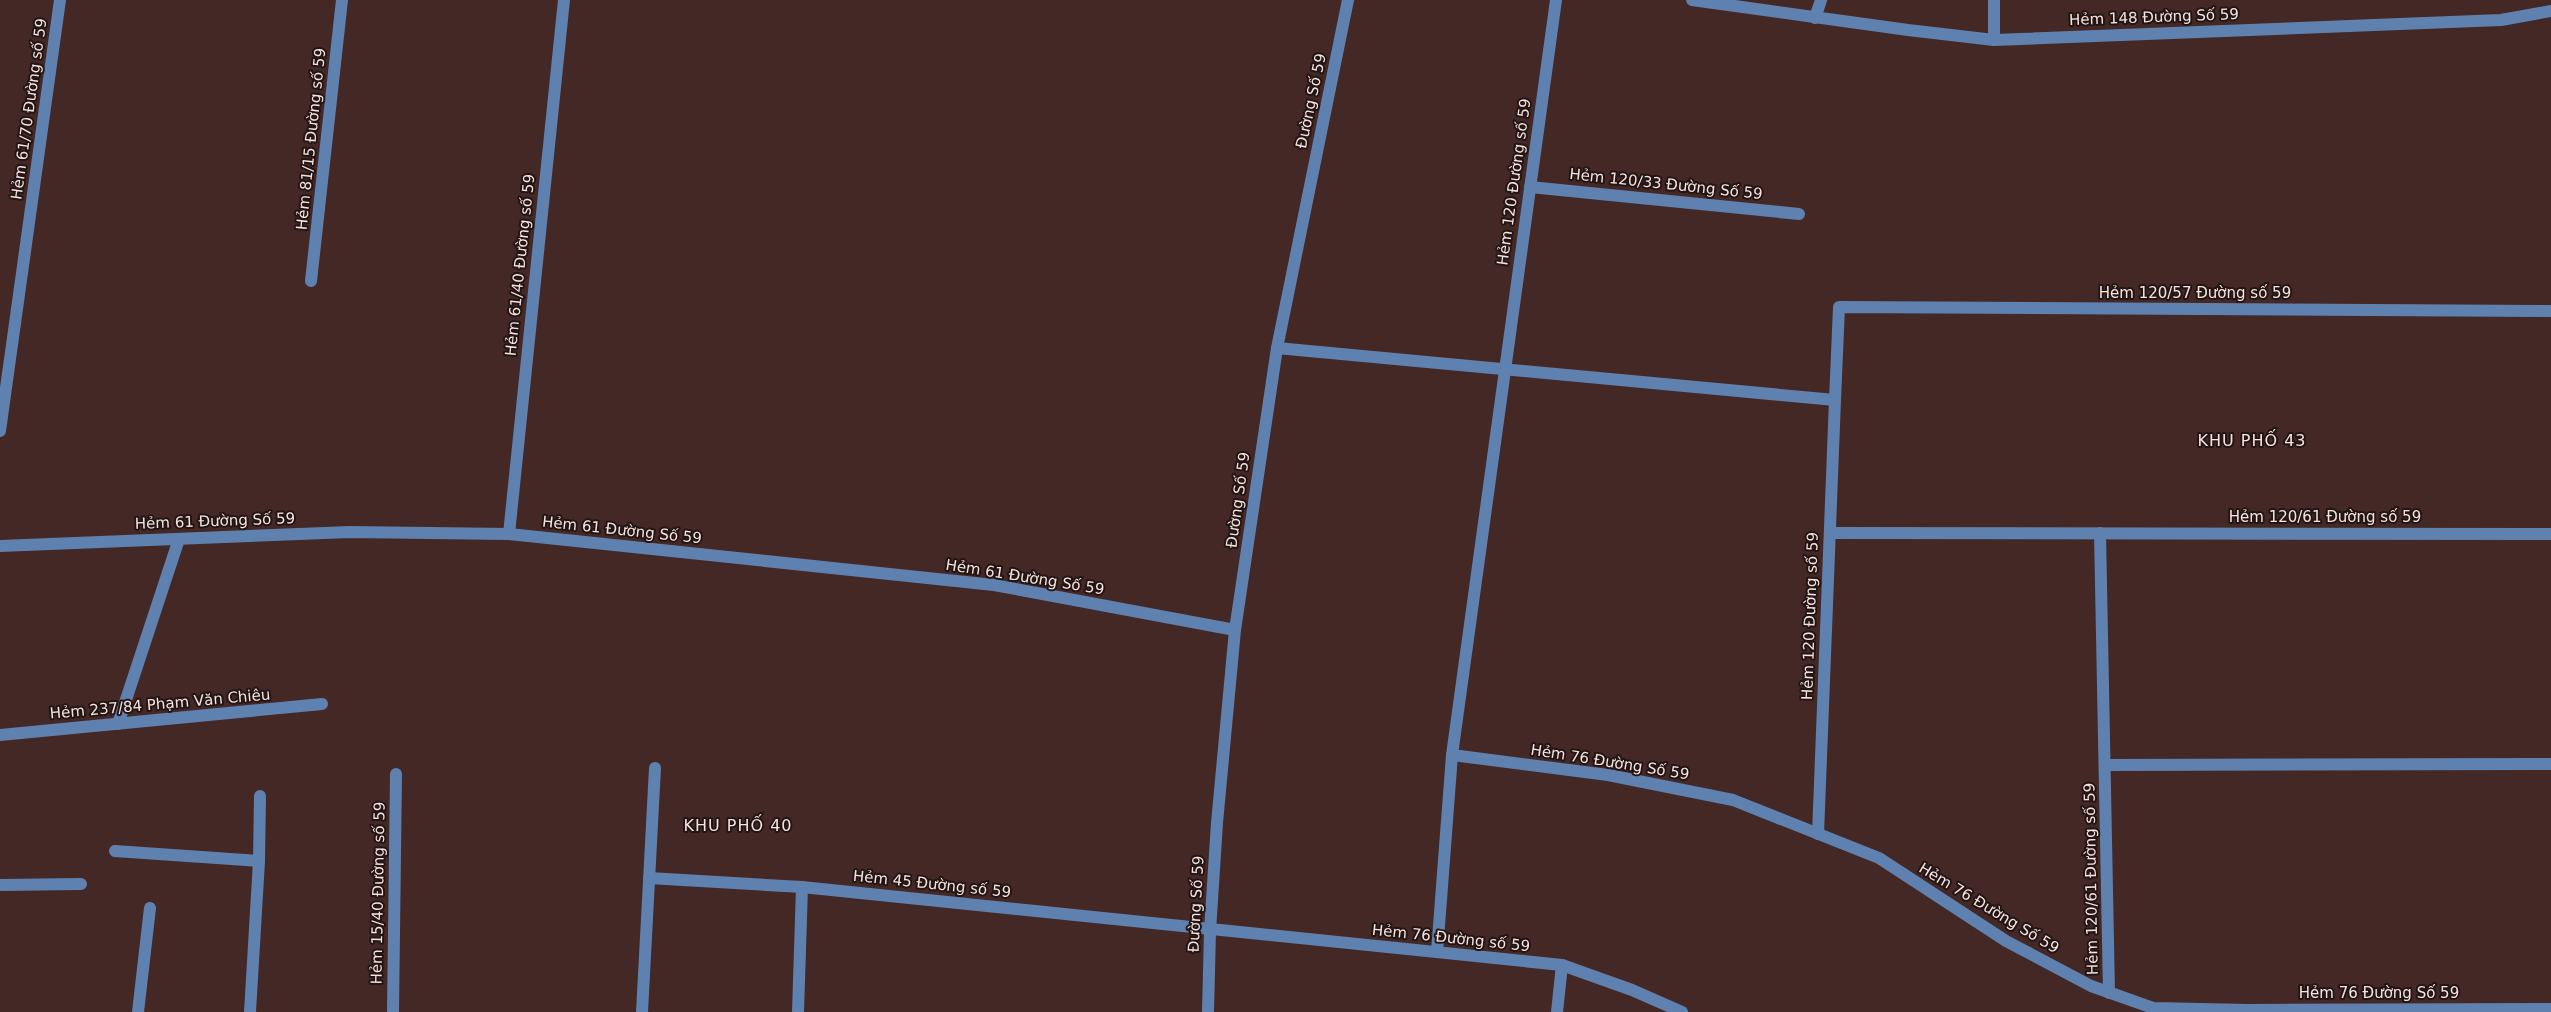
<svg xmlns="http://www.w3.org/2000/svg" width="2551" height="1012" font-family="'DejaVu Sans',sans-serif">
	<rect width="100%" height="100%" fill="#442825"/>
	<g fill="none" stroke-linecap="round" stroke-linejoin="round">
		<g stroke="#5f81b0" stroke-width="12">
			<polyline points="1692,0 1908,30 1994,40 2501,20 2551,11"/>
			<polyline points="1815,18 1821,0"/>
			<polyline points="1994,40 1994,0"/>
			<polyline points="1530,187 1799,214"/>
			<polyline points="311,281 342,0"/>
			<polyline points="1277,348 1835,400 1839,307 2551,311"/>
			<polyline points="0,431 60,0"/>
			<polyline points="1830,533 2551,534"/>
			<polyline points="2100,533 2109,993"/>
			<polyline points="509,534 564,0"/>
			<polyline points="0,546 350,532 509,534 994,585 1235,630"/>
			<polyline points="118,724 179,539"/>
			<polyline points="0,735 322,704"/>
			<polyline points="1452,755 1608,775 1733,800 1879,858 2006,941 2091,986 2153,1008 2248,1010 2551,1009"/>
			<polyline points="2105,765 2551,764"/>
			<polyline points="1818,834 1835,400"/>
			<polyline points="115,851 259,861"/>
			<polyline points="649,878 802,887 1562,965 1632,990 1682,1012"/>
			<polyline points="0,885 81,884"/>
			<polyline points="1437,952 1452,755 1556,0"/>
			<polyline points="138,1012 150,908"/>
			<polyline points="250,1012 259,861 260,796"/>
			<polyline points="393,1012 396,774"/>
			<polyline points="642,1012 655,768"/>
			<polyline points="798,1012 802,887"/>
			<polyline points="1208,1012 1210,931 1217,823 1235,630 1277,348 1348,0"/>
			<polyline points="1557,1012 1562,965"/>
		</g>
	</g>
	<g text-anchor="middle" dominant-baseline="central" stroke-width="4" stroke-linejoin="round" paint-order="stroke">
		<g font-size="15" fill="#f6e3e0" stroke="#221513">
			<text transform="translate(2154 17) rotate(-2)">Hẻm 148 Đường Số 59</text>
			<text transform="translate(1311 101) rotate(-78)">Đường Số 59</text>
			<text transform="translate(29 109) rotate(-82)">Hẻm 61/70 Đường số 59</text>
			<text transform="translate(311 139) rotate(-84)">Hẻm 81/15 Đường số 59</text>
			<text transform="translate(1514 182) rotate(-82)">Hẻm 120 Đường số 59</text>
			<text transform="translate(1666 184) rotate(6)">Hẻm 120/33 Đường Số 59</text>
			<text transform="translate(520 265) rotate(-84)">Hẻm 61/40 Đường số 59</text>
			<text x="2195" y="293">Hẻm 120/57 Đường số 59</text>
			<text transform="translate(1238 500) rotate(-82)">Đường Số 59</text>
			<text x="2325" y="517">Hẻm 120/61 Đường số 59</text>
			<text transform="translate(215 521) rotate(-2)">Hẻm 61 Đường Số 59</text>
			<text transform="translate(622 530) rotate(6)">Hẻm 61 Đường Số 59</text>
			<text transform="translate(1025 577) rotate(9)">Hẻm 61 Đường Số 59</text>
			<text transform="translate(1810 616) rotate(-88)">Hẻm 120 Đường số 59</text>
			<text transform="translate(160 704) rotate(-5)">Hẻm 237/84 Phạm Văn Chiêu</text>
			<text transform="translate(1610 762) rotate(9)">Hẻm 76 Đường Số 59</text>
			<text transform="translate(2091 879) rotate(-91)">Hẻm 120/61 Đường số 59</text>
			<text transform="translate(932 884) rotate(6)">Hẻm 45 Đường số 59</text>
			<text transform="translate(378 893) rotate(-89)">Hẻm 15/40 Đường số 59</text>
			<text transform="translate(1196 904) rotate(-87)">Đường Số 59</text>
			<text transform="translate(1989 908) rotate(31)">Hẻm 76 Đường Số 59</text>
			<text transform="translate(1451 938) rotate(6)">Hẻm 76 Đường số 59</text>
			<text x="2379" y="993">Hẻm 76 Đường Số 59</text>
		</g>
		<g font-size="16" letter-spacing="1" fill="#f6e3e0" stroke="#221513">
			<text x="2252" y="440">KHU PHỐ 43</text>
			<text x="738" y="825">KHU PHỐ 40</text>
		</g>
	</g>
</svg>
